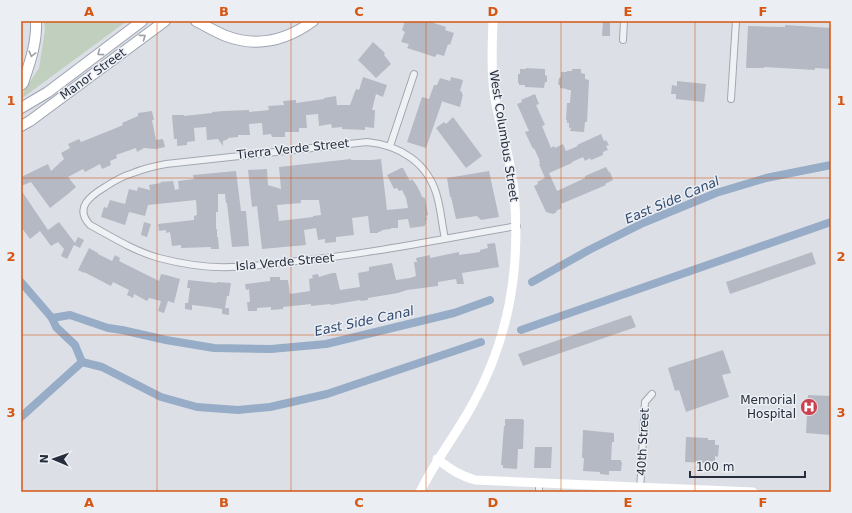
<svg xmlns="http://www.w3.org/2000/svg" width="852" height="513" font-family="'DejaVu Sans',sans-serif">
	<rect width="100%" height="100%" fill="#dce0e6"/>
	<polygon fill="#c1d0be" points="44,21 127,21 21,99 24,91 39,68 45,30"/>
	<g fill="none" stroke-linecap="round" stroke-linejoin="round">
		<g stroke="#97acc6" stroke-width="8">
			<polyline points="21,282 52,318 56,327 75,345 82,362"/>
			<polyline points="532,282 589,250 643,223 716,193 766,178 831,165"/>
			<polyline points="52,318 70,315 108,328 122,330 166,340 214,348 271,349 326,344 454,313 490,300"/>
			<polyline points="521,330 831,222"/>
			<polyline points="82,362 102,367 161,397 197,407 238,410 270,407 327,394 481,342"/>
			<polyline points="21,417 82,362"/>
		</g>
	</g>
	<g fill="#b4b9c3" fill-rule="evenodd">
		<polygon points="405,21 428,21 446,27 445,30 454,33 450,45 448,44 444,56 437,54 435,57 407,48 409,44 401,42 405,32 402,30"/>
		<polygon points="603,21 610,21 610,36 602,36"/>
		<polygon points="785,25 831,28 831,69 815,68 815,70 764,67 764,68 746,68 748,26 785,27"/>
		<polygon points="373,42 385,53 384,55 391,64 376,78 358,60"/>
		<polygon points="526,68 545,69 545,75 547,76 547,82 545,82 544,88 525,87 525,85 519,85 519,83 518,83 518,74 520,74 520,69 526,69"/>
		<polygon points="572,69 581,69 581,73 585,74 585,79 589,80 587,122 585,122 584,132 570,131 571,128 569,128 569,123 567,123 567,120 566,120 567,103 570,103 571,90 567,90 567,89 560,88 560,86 558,84 559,78 561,77 561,72 567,72 567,71 572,71"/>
		<polygon points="363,77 387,85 383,97 376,94 372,110 375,110 374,128 365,127 365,130 342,129 342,127 332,128 331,124 319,126 318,114 306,115 307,128 299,128 299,132 285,132 285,137 272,137 271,134 263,135 262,123 249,124 250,135 238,135 238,137 228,138 228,139 223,141 223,146 218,139 207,140 206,127 194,128 195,141 187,142 187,145 177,146 177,139 174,139 172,115 184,115 184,116 193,115 212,113 212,112 224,111 249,110 249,112 269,110 268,106 284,105 283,101 296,100 296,103 324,99 324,98 336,96 337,105 350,105 356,89 359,90"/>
		<polygon points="451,77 463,80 460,91 462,92 462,94 463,94 460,107 441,101 442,102 426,148 407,142 422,97 429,99 434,85 437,85 440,78 450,81"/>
		<polygon points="677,81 706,84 704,102 676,99 676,94 671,94 672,85 677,86"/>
		<polygon points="535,94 539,104 536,105 545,125 542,126 551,148 554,146 555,148 563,144 566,151 578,146 577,145 601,134 604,141 606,140 609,145 606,146 608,150 603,152 603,155 591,160 590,158 585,161 583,157 572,162 572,163 549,173 557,191 585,178 585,176 606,167 609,172 610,172 613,180 605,184 606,185 561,204 562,208 556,211 557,212 553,214 546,212 534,186 538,184 537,182 545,178 539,164 540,164 539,161 540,161 534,148 533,149 525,132 529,131 517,104 522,102 521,100"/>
		<polygon points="152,111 154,120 152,120 156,140 163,139 165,147 156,149 144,148 137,152 136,148 116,155 117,158 110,161 111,165 102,169 100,164 85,172 83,169 68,177 76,187 68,194 50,208 31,182 21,186 21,177 48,164 51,171 64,159 61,153 70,148 68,144 79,139 81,142 116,128 123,125 122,123 138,116 138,113"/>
		<polygon points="453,117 482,156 466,168 436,128 444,122 446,124"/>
		<path d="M351,159V160H371L381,159L387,210L408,208L406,198L402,190L399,191L397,188L394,189L387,175L401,168H403L410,181L412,179L417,186L421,194L422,197L425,198L428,215L426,216L427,220H426V224H425V226L410,228L408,219L398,220V228H391V229L382,230V231L378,232V233H370L368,216L352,218L354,235L336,237V242L325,243V239L318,240L316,228L304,230L306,245L262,249L257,206L252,207L248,170L267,169L268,185L281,189L279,167ZM301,200H319L321,215L313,216V217L279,221L277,205L301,203Z"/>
		<polygon points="236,171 241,211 246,211 249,246 232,247 227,203 226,203 225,194 218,194 218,212 216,212 216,229 217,229 217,237 218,237 219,249 211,249 211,247 181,248 181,245 172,246 170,232 166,233 166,230 159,231 158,224 194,220 194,216 197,215 196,200 148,205 145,216 129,212 125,225 101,217 104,207 107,208 110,200 125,204 129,189 137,191 138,187 150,190 149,185 161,183 160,182 173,181 175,190 179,189 178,181 194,179 193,175"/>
		<polygon points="489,171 499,217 481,220 477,216 456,219 451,197 450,197 447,178"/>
		<polygon points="21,190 48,230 59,222 75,243 78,237 84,240 80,248 74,245 67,259 61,256 64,249 58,242 51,246 40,231 30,239 21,227"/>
		<polygon points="144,222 151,224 147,237 141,235"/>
		<polygon points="495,243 499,267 462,273 464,284 457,284 456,279 438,282 438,286 407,290 398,293 368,298 368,300 361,301 360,300 331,305 330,304 311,306 311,304 283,307 283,309 271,310 271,307 257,308 257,311 248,311 247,302 250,302 249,289 246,290 245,284 270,281 270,277 280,277 280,280 288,280 290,294 310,291 309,279 313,278 312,275 318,274 319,277 332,273 336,273 340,290 360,287 358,273 369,271 369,267 392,263 396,280 410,278 416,276 414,262 417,262 416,258 430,255 430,258 459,252 459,255 480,252 480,250 488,248 487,244"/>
		<polygon points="89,248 98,253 98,254 112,261 115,255 120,258 119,261 159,281 161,274 166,275 180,279 174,303 168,301 164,313 158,311 161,301 149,298 147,301 134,294 133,298 127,295 129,290 113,282 111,286 84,272 84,273 78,270"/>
		<polygon points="812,252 816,264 730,294 726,282"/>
		<polygon points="188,280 217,283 217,282 231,283 229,296 227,296 225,308 229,308 229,315 222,314 222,309 209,307 192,305 192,310 185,309 185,303 188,303 190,288 187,288"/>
		<polygon points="631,315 636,327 523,366 518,354"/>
		<polygon points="723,350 731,373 722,375 729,397 686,412 679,390 675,391 668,368"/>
		<polygon points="808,395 831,396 831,435 806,433"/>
		<polygon points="505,419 523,419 523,420 524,420 523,449 518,449 517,469 503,468 503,465 501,465 504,426 505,426"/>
		<polygon points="583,430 614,433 614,442 612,442 611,460 621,460 621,462 622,462 621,471 609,471 609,475 600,474 600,472 583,471 584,458 582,458"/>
		<polygon points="686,437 708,438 708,440 715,440 715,445 719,445 718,457 715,456 715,462 707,461 707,463 685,462"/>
		<polygon points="535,447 552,447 551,468 534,468"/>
	</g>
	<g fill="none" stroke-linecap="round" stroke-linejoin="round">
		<defs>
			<g id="street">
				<polyline points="623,40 624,21"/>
				<polyline points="731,99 736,21"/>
				<polyline points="390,146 414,74"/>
				<path d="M445,239C442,225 441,210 437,196C428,163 400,145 367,142L166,164C155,166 143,169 133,173C123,176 114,181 105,187C90,196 74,208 90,225C112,237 134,251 159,258C182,264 207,268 231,267C250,267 269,264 288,262C365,255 441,239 517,226"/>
				<polyline points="539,492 539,483"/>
				<polyline points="640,492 645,402 652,394"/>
			</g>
			<g id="primary">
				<path d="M196,21C206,26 216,32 226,36C258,48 287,40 313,21"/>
				<path d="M21,85L23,83C30,62 37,43 36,21"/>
				<polyline points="21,108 48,92 142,21"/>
				<polyline points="21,126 30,121 165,21"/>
			</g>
		</defs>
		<use href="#street" stroke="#a2a7b0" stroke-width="8"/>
		<use href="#primary" stroke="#9ca3b1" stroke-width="12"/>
		<use href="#street" stroke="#eff1f5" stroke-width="6"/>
		<g stroke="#fff" stroke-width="9">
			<path d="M437,459C451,469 458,475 475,480L753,492"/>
			<path d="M420,492C434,463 454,437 470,409C509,340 521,270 514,191C511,160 501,130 495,99C491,73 492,47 493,21"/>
		</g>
		<use href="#primary" stroke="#fff" stroke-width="10"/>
	</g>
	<defs><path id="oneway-chevron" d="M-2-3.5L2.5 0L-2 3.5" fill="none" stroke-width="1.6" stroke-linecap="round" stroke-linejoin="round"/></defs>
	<g stroke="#9da0a7">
		<use href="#oneway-chevron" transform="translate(143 37) rotate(-36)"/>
		<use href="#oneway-chevron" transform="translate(100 53) rotate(143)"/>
		<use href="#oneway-chevron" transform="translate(32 54) rotate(105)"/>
	</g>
	<path fill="none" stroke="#d55511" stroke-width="1" stroke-opacity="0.55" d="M157,21V492M291,21V492M426,21V492M561,21V492M695,21V492M21,178H831M21,335H831"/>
	<defs>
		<symbol id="hospital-disc" viewBox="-11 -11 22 22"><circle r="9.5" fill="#ca424f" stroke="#ebeff4"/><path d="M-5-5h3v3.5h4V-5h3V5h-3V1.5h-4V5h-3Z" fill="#fff"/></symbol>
	</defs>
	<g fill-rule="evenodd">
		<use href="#hospital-disc" x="799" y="397" width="20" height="20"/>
	</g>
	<g text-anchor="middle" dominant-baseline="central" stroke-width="3" stroke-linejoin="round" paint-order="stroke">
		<g font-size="12" fill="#262d3c" stroke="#ebeff4">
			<text transform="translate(93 74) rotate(-36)">Manor Street</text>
			<text transform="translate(504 136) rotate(81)">West Columbus Street</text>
			<text transform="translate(293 149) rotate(-6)">Tierra Verde Street</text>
			<text transform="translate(285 262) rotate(-5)">Isla Verde Street</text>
			<text transform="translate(643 442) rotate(-87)">40th Street</text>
		</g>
		<g font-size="12" fill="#262d3c" stroke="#ebeff4" text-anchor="end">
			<text x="796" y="400">Memorial<tspan x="796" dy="14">Hospital</tspan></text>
		</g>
		<g font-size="13" font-style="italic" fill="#324a6f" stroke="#ebeff4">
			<text transform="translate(672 200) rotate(-23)">East Side Canal</text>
			<text transform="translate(364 321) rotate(-12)">East Side Canal</text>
		</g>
	</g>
	<rect width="852" height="513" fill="none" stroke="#ebeff4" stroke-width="44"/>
	<g transform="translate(54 459) rotate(272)" stroke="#ebeff4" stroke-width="3" paint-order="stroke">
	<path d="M0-3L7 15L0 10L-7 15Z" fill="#262d3c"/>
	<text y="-6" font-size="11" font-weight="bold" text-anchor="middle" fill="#262d3c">N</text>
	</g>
	<path d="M690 471v6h115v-6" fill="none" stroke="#262d3c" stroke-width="2"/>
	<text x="696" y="471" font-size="12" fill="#262d3c" stroke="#ebeff4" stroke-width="3" paint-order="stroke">100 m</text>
	<rect x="22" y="22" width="808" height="469" fill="none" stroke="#d55511" stroke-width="1.5"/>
	<g font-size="13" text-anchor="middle" font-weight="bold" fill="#d55511">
		<text x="89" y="16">A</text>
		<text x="224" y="16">B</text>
		<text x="359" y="16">C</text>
		<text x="493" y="16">D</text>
		<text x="628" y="16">E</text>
		<text x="763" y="16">F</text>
		<text x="11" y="105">1</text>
		<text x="841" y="105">1</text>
		<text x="11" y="261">2</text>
		<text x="841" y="261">2</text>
		<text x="11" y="417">3</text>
		<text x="841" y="417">3</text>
		<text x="89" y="507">A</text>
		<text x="224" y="507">B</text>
		<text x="359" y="507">C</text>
		<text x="493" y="507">D</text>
		<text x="628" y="507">E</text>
		<text x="763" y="507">F</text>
	</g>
</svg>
